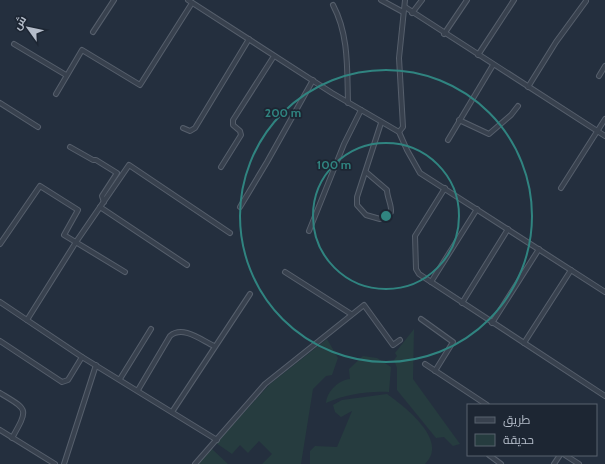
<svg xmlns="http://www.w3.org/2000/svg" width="605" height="464" font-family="Cabin,Cairo,sans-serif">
	<rect width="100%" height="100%" fill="#242f3e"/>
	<g fill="#263c3f">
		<polygon points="414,329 413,379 460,444 453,446 444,437 436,438 397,390 397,368 394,360 397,356 395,353"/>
		<polygon points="327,339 338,358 332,375 326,376 313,389 301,464 262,464 272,454 259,441 248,453 240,445 232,454 216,443 270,384"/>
		<path d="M363,356L377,358L391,367L389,392C367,391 347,394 326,403C327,391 339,380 350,379L349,369Z"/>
		<path d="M387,394C404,406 450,441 425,464H310V451L315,446L337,447L352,411L341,417L335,412L333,405L342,400Z"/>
		<polygon points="211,448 228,464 197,464"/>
	</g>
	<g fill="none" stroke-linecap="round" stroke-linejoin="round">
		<defs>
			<g id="minor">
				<polyline points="188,0 332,93 399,132 407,150 420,173 605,292"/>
				<polyline points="381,0 403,12"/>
				<path d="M333,5C349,35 347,69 348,103"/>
				<polyline points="405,7 605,136"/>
				<polyline points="412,13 422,0"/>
				<polyline points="93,32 114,0"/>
				<polyline points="444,34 467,0"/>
				<polyline points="14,44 66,75"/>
				<polyline points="478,55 514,0"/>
				<polyline points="599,76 605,66"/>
				<polyline points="528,87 556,42 586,1"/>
				<polyline points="56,94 82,50 140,85 192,3"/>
				<polyline points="0,103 38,127"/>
				<polyline points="459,120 489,134 511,115 518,106"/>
				<polyline points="183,128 190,131 195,128 249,39"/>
				<polyline points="399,132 403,127 399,58 405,0"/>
				<polyline points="448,140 493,65"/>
				<polyline points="70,147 93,160 96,160 117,173 102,196 104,202"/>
				<polyline points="221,167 241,135 240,131 233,125 233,120 274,56"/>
				<path d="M366,172L387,190C387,197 392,206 391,212L380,219L366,215L357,205V197L381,123"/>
				<polyline points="445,188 415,236 416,269 419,274 605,396"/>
				<polyline points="561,188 605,119"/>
				<polyline points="100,207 187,265"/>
				<polyline points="240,207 267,162 313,80"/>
				<polyline points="309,231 344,144 361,110"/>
				<polyline points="0,244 40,186 78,210 64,235 125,272"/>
				<polyline points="285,272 351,314"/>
				<polyline points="431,282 477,209"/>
				<polyline points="0,302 82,357 217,440"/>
				<polyline points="462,303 508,229"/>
				<polyline points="421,319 453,342 435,371"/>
				<polyline points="27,320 76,242 129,165 230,233"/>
				<polyline points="492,323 539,249"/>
				<polyline points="0,341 62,382 68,380 82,357"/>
				<polyline points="524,343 571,270"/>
				<polyline points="425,364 487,405"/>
				<polyline points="120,379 151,329"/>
				<path d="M138,390L170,336C183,325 201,340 214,346"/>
				<path d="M0,393C28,410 29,408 12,438"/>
				<polyline points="172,412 250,294"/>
				<polyline points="0,430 55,464"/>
				<polyline points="489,455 501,464"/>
				<polyline points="565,455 579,464"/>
				<polyline points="64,464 96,365"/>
				<polyline points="195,464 265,384 364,305 393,345 400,340"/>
				<polyline points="554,464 560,455"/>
			</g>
		</defs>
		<use href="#minor" stroke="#565f6c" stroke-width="6"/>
		<use href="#minor" stroke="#38414e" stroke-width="4"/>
	</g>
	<g fill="none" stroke="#308480" stroke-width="2">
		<circle cx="386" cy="216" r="73"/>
		<circle cx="386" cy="216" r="146"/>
	</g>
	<circle cx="386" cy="216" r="6" fill="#308480" stroke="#1d2633" stroke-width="2"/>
	<g font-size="12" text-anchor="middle" font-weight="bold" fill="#308480" stroke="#1d2633" stroke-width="3.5" stroke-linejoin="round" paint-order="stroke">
		<text x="283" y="117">200 m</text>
		<text x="334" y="169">100 m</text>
	</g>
	<rect x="467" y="404" width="130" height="52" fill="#1d2633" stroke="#59626f"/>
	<rect x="475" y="417" width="20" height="6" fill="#38414e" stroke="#59626f"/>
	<text x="503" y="424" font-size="12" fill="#b4bcc9">طريق</text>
	<rect x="475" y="434" width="20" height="12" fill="#263c3f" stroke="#59626f"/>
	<text x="503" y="444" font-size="12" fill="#b4bcc9">حديقة</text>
	<g transform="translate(28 28) rotate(303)" stroke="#1d2633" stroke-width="3" paint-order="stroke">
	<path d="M0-3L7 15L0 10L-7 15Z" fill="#b4bcc9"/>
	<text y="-6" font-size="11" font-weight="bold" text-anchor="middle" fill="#b4bcc9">ش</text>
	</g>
</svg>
